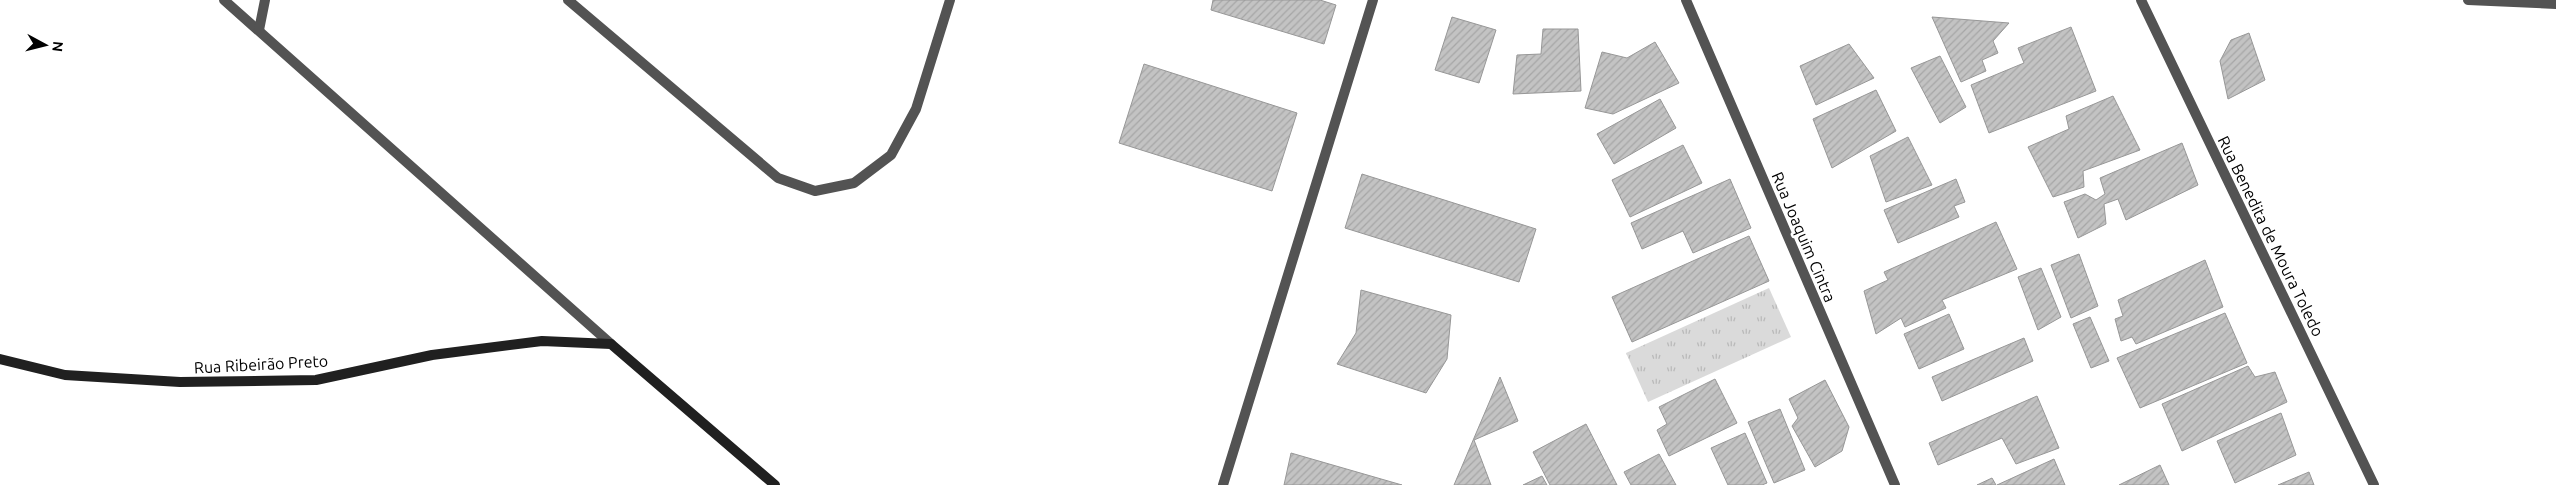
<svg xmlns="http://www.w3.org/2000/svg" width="2556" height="485" font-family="Ubuntu,sans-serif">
	<defs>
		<pattern id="grass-tufts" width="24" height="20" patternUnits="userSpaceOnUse" patternTransform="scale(1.25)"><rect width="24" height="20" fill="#dadada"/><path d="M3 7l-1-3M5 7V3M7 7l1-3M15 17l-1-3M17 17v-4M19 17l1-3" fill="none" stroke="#b9b9b9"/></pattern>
		<pattern id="building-hatch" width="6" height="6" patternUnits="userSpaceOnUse" patternTransform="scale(1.25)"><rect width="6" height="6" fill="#c3c3c3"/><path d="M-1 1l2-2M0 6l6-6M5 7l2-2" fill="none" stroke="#a6a6a6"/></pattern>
	</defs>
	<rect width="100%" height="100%" fill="#fff"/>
	<polygon fill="url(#grass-tufts)" points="1769,288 1791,337 1648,402 1626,353"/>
	<g fill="url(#building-hatch)" stroke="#979797">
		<polygon points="1213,0 1320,0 1336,5 1324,44 1211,10"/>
		<polygon points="1452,17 1496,30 1479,83 1435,70"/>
		<polygon points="1932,17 2009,23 1993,41 1998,53 1982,60 1986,71 1961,82"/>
		<polygon points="2071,27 2096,91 1989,133 1971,85 2024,63 2018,48"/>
		<polygon points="1543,29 1578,29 1581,91 1513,94 1517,55 1541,54"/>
		<polygon points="2249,33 2265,80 2228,99 2220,61 2231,40"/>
		<polygon points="1655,42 1679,83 1613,114 1585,108 1602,52 1627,58"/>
		<polygon points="1849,44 1874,78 1816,105 1800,66"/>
		<polygon points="1940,56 1966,107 1940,123 1911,68"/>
		<polygon points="1144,64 1297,113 1272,191 1119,143"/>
		<polygon points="1876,90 1896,131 1832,168 1813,119"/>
		<polygon points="2113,96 2140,150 2083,171 2084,187 2053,197 2028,147 2069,129 2066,116"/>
		<polygon points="1660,99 1676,128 1614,164 1597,134"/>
		<polygon points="1908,137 1932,185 1886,202 1870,156"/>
		<polygon points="2182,143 2198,185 2126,220 2118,199 2104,204 2106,224 2078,238 2064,202 2085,194 2096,200 2105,194 2100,178"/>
		<polygon points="1683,145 1702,183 1630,217 1612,180"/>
		<polygon points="1362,174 1536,229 1519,282 1345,228"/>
		<polygon points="1730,179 1751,228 1693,253 1683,231 1642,249 1631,223"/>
		<polygon points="1956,179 1965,202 1954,206 1959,217 1898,243 1884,210"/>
		<polygon points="1996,222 2017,269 1942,300 1946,308 1905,327 1901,318 1876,334 1864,291 1888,280 1884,272"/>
		<polygon points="1749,236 1769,281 1632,342 1612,297"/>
		<polygon points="2079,254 2098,306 2071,318 2051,265"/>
		<polygon points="2205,260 2223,307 2136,344 2132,337 2121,341 2115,319 2123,316 2118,300"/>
		<polygon points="2041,268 2061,317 2038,330 2018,277"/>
		<polygon points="1361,290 1451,315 1447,359 1426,393 1337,364 1356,333"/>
		<polygon points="2225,313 2247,363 2140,408 2117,358"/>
		<polygon points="1949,314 1964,349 1919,369 1904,334"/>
		<polygon points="2090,317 2109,361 2091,368 2073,324"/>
		<polygon points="2024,338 2033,361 1942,401 1932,377"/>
		<polygon points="2248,366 2255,377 2275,372 2287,402 2182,451 2162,404"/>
		<polygon points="1500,377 1518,421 1474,440 1491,485 1454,485"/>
		<polygon points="1715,379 1737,423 1669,456 1657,430 1667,424 1659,407"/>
		<polygon points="1825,380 1849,427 1842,451 1815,467 1792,426 1798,418 1789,399"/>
		<polygon points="2037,396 2059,448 2016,464 2002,438 1938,465 1929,443"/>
		<polygon points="1780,409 1805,470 1774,483 1748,422"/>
		<polygon points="2281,413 2296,455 2235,483 2217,441"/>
		<polygon points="1586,424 1617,485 1550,485 1533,452"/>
		<polygon points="1745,433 1767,483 1762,485 1728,485 1711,448"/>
		<polygon points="1291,453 1402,485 1284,485"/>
		<polygon points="1659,454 1676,485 1631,485 1624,472"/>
		<polygon points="2054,459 2065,485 1997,485"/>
		<polygon points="2160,465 2169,485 2119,485"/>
		<polygon points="2309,472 2314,485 2278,485"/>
		<polygon points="1542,476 1547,485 1523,485"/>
		<polygon points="1992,478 1996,485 1977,485"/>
	</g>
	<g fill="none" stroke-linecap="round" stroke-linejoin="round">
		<g stroke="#535353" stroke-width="10">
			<polyline points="224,0 611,344"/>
			<polyline points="568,0 778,178 815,191 854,183 891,155 916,109 950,0"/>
			<polyline points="1686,0 1895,485"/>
			<polyline points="2141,0 2374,485"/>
			<polyline points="2468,0 2556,4"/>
			<polyline points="259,30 265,0"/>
			<polyline points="1223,485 1373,0"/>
		</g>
		<polyline stroke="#202020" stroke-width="10" points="0,359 65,375 180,382 316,380 432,355 542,341 611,344 775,485"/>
	</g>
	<g text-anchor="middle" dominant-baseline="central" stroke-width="5" stroke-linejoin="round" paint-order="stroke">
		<g font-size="16" fill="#000" stroke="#fff">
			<text transform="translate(2271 236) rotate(64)">Rua Benedita de Moura Toledo</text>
			<text transform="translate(1804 237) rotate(67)">Rua Joaquim Cintra</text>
			<text transform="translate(261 364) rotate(-3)">Rua Ribeirão Preto</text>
		</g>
	</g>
	<g transform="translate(45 45) rotate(97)" stroke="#ffffff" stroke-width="4" paint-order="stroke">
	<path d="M0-4L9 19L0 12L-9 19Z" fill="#000000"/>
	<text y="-8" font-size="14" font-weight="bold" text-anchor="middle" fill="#000000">N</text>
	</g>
</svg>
